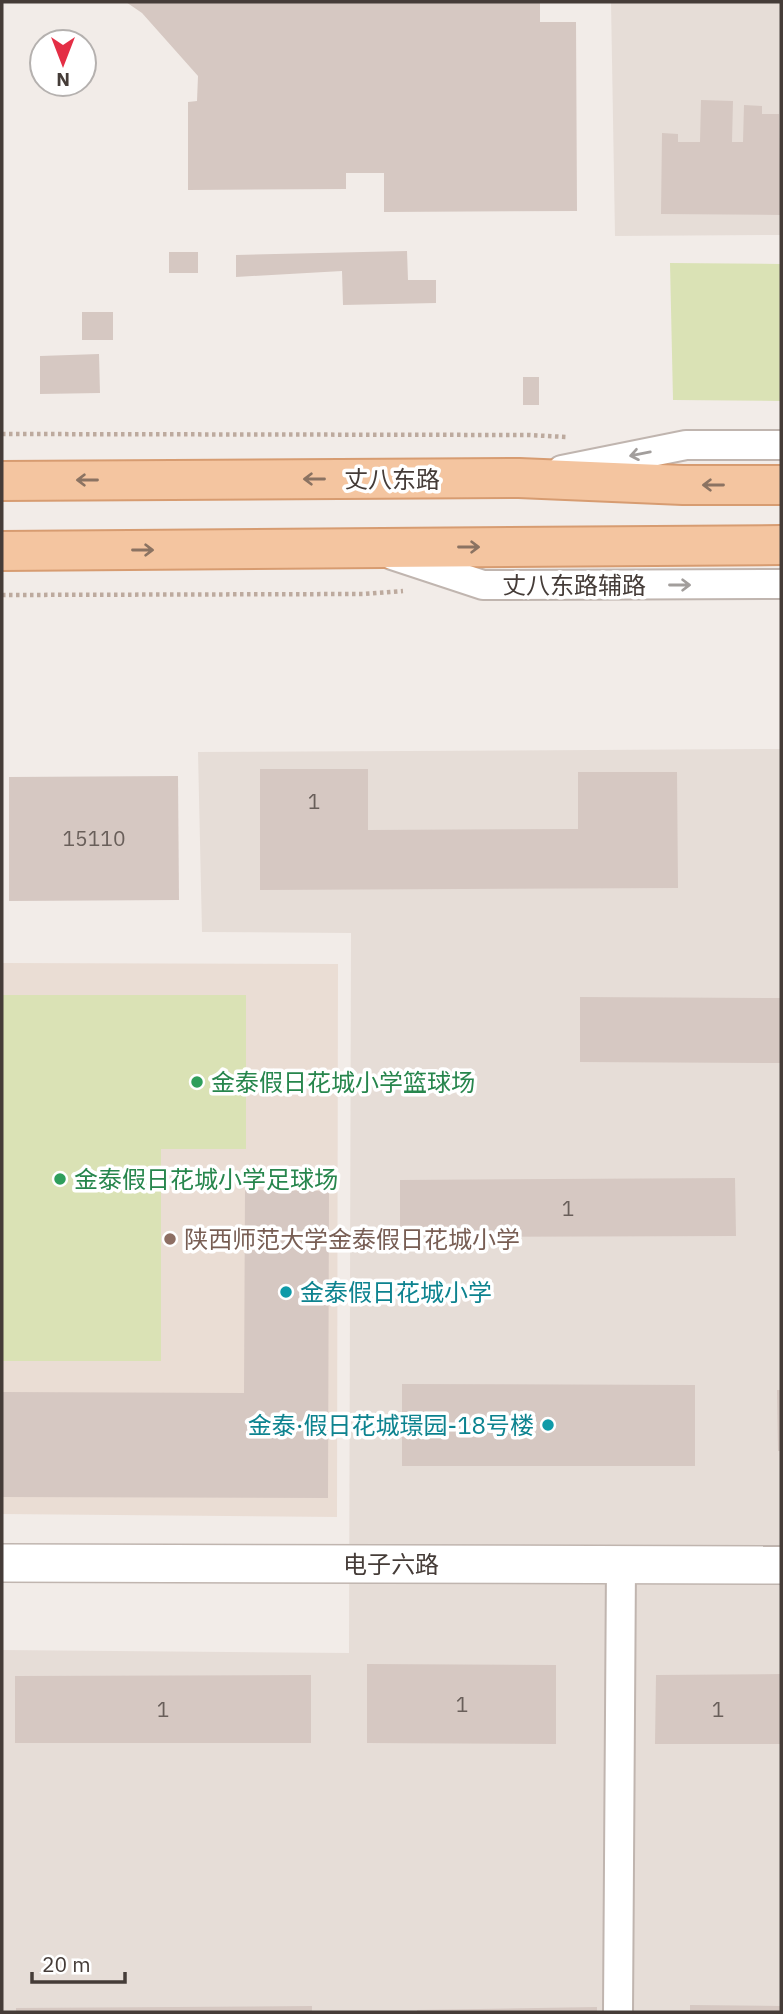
<svg xmlns="http://www.w3.org/2000/svg" width="783" height="2014" font-family="'IBM Plex Sans','Noto Sans SC',sans-serif">
	<rect width="100%" height="100%" fill="#f2ece8"/>
	<g fill="#e6ddd7">
		<polygon points="611,2 781,2 781,235 615,236"/>
		<polygon points="781,749 781,2012 2,2012 2,1650 349,1653 351,933 202,932 198,752"/>
	</g>
	<polygon fill="#eaddd4" points="2,963 338,964 337,1517 2,1514"/>
	<g fill="#dae2b5">
		<polygon points="670,263 781,264 781,401 673,400"/>
		<polygon points="2,995 246,995 246,1149 161,1149 161,1361 2,1361"/>
	</g>
	<g fill="#d6c8c2">
		<polygon points="126,2 540,2 540,22 576,22 577,211 384,212 384,173 346,173 346,189 188,190 188,102 197,101 198,76 142,13"/>
		<polygon points="701,100 733,101 732,142 743,142 744,105 762,106 762,114 779,114 781,215 661,214 662,133 678,134 678,142 700,142"/>
		<polygon points="407,251 408,280 436,280 436,303 343,305 342,271 236,277 236,255"/>
		<rect x="169" y="252" width="29" height="21"/>
		<rect x="82" y="312" width="31" height="28"/>
		<polygon points="99,354 100,393 40,394 40,356"/>
		<rect x="523" y="377" width="16" height="28"/>
		<polygon points="260,769 368,769 368,830 578,829 578,772 677,772 678,888 260,890"/>
		<polygon points="178,776 179,900 9,901 9,777"/>
		<polygon points="580,997 781,998 781,1063 580,1062"/>
		<polygon points="735,1178 736,1236 400,1237 400,1180"/>
		<polygon points="245,1190 329,1191 328,1498 2,1497 2,1392 244,1393"/>
		<polygon points="402,1384 695,1385 695,1466 402,1466"/>
		<polygon points="777,1390 781,1390 781,1451 778,1451"/>
		<polygon points="367,1664 556,1665 556,1744 367,1743"/>
		<polygon points="781,1674 781,1744 655,1744 656,1675"/>
		<polygon points="311,1675 311,1743 15,1743 15,1676"/>
		<polygon points="690,2005 781,2006 781,2012 690,2012"/>
		<polygon points="312,2006 312,2012 16,2012 16,2008"/>
		<polygon points="597,2007 597,2012 417,2012 417,2010"/>
	</g>
	<g fill="none" stroke-linecap="round" stroke-linejoin="round">
		<defs>
			<g id="minor">
				<polyline points="562,470 686,445 781,445"/>
				<polyline points="392,555 483,585 781,584"/>
				<polyline points="618,2012 621,1565"/>
			</g>
			<polyline id="tertiary" points="2,1563 781,1565"/>
			<g id="primary">
				<polyline points="2,481 519,478 683,485 781,485"/>
				<polyline points="2,551 781,545"/>
			</g>
		</defs>
		<use href="#minor" stroke="#c0b5af" stroke-width="32"/>
		<use href="#tertiary" stroke="#c0b5af" stroke-width="40"/>
		<use href="#primary" stroke="#d79c71" stroke-width="42"/>
		<g stroke="#bdaa9e" stroke-width="4.5" stroke-dasharray="3.5 3.5" stroke-linecap="butt">
			<polyline points="2,434 529,435 566,437"/>
			<polyline points="2,595 364,594 403,591"/>
		</g>
		<use href="#minor" stroke="#fff" stroke-width="28"/>
		<use href="#tertiary" stroke="#fff" stroke-width="37"/>
		<use href="#primary" stroke="#f4c5a0" stroke-width="38"/>
	</g>
	<defs><path id="oneway-shaft" d="M-6 0H5M1.5-3L5.5 0L1.5 3" fill="none" stroke-width="1.6" stroke-linecap="round" stroke-linejoin="round" transform="scale(1.75)"/></defs>
	<g stroke="#a29e9c">
		<use href="#oneway-shaft" transform="translate(640 454) rotate(169)"/>
		<use href="#oneway-shaft" transform="translate(680 585)"/>
	</g>
	<g stroke="#8b7362">
		<use href="#oneway-shaft" transform="translate(314 479) rotate(180)"/>
		<use href="#oneway-shaft" transform="translate(87 480) rotate(180)"/>
		<use href="#oneway-shaft" transform="translate(713 485) rotate(180)"/>
		<use href="#oneway-shaft" transform="translate(469 547)"/>
		<use href="#oneway-shaft" transform="translate(143 550)"/>
	</g>
	<g fill="#2e9e5b" stroke="#fff" stroke-width="2.5">
		<circle cx="197" cy="1082" r="7"/>
		<circle cx="60" cy="1179" r="7"/>
	</g>
	<circle fill="#8d6e63" stroke="#fff" stroke-width="2.5" cx="170" cy="1239" r="7"/>
	<g fill="#0f9aa8" stroke="#fff" stroke-width="2.5">
		<circle cx="286" cy="1292" r="7"/>
		<circle cx="548" cy="1425" r="7"/>
	</g>
	<g text-anchor="middle" dominant-baseline="central" stroke-width="7" stroke-linejoin="round" paint-order="stroke">
		<g font-size="21" fill="#695f5a">
			<text x="314" y="801">1</text>
			<text x="94" y="838">15110</text>
			<text x="568" y="1208">1</text>
			<text x="462" y="1704">1</text>
			<text x="163" y="1709">1</text>
			<text x="718" y="1709">1</text>
		</g>
		<g font-size="24" fill="#453c38" stroke="#fff">
			<text x="392" y="479">丈八东路</text>
			<text x="574" y="585">丈八东路辅路</text>
			<text x="391" y="1564">电子六路</text>
		</g>
		<g font-size="24" fill="#27864d" stroke="#fff" text-anchor="start">
			<text x="211" y="1082">金泰假日花城小学篮球场</text>
			<text x="74" y="1179">金泰假日花城小学足球场</text>
		</g>
		<g font-size="24" fill="#785e54" stroke="#fff" text-anchor="start">
			<text x="184" y="1239">陕西师范大学金泰假日花城小学</text>
		</g>
		<g font-size="24" fill="#0d838f" stroke="#fff" text-anchor="start">
			<text x="300" y="1292">金泰假日花城小学</text>
			<text x="534" y="1425" text-anchor="end">金泰·假日花城璟园-18号楼</text>
		</g>
	</g>
	<rect width="783" height="2014" fill="none" stroke="#453c38" stroke-width="7"/>
	<g transform="translate(63 63) rotate(180)"><circle r="33" fill="#ffffff" stroke="#b5b1af" stroke-width="2"/>
	<path d="M0-5L12 26L0 18L-12 26Z" fill="#e42e45"/>
	<text y="-10" font-size="19" font-weight="bold" text-anchor="middle" fill="#453c38">N</text>
	</g>
	<path d="M32 1972v10h93v-10" fill="none" stroke="#453c38" stroke-width="3.5"/>
	<text x="42" y="1972" font-size="21" fill="#453c38" stroke="#ffffff" stroke-width="5" paint-order="stroke">20 m</text>
</svg>
